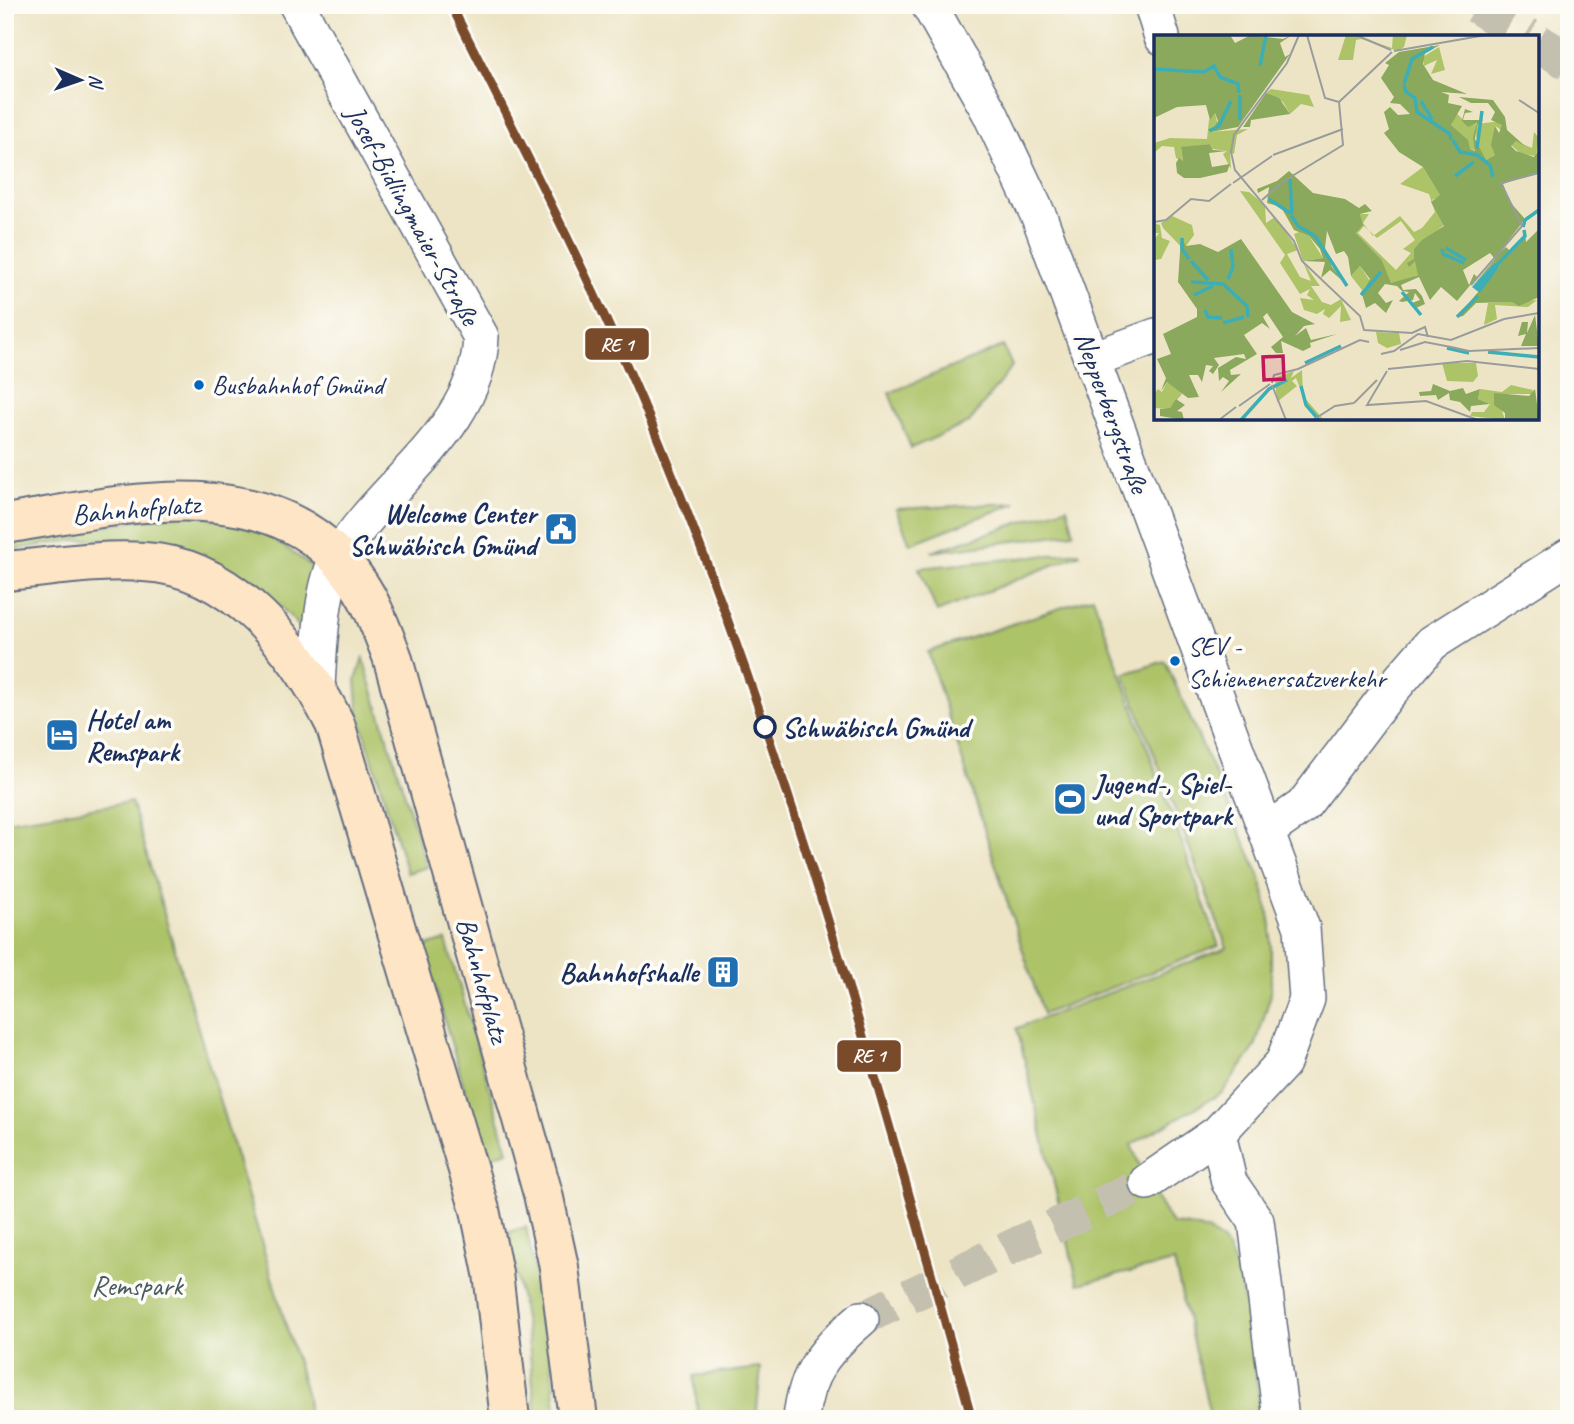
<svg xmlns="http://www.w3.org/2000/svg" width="1574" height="1424" font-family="Caveat,sans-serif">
	<rect width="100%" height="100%" fill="#fdfcf7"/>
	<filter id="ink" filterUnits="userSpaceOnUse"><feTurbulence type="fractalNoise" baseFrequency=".0143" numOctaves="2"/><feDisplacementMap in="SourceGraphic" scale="14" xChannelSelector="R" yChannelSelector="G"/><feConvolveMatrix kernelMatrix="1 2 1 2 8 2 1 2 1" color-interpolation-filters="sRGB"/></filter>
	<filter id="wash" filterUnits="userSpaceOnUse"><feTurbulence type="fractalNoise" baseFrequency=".00686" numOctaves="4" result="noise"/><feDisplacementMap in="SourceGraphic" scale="28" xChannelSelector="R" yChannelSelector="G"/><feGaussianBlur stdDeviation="1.57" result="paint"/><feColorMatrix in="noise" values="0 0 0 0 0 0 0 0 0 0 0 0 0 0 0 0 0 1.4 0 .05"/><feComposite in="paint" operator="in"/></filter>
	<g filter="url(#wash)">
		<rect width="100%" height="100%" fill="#ede4c5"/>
		<g fill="#adc368" stroke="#647963" stroke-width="2">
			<polygon points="1003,346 1012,366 969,423 911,448 889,393"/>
			<polygon points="1016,503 910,544 896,509"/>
			<polygon points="1067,507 1074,533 931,552"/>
			<path d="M192,513L263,531L318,571L304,632C254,571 180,538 101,539C69,539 37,546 5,551V539Z"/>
			<polygon points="1079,552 1080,554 937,612 919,568"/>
			<polygon points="1093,597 1219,946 1043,1014 928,652"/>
			<polygon points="363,658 427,867 407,873 359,715 356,680"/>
			<path d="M1165,661L1261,879L1271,924V994L1255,1047L1223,1092L1131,1145L1147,1182L1172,1224C1190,1226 1209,1228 1222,1241C1245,1263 1256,1383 1262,1419H1211L1174,1262L1078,1284L1017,1028L1227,948L1124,674Z"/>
			<polygon points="131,802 307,1396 309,1419 5,1419 5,821"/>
			<polygon points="446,940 508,1151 485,1158 423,947"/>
			<polygon points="526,1227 550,1349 557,1419 536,1419 530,1353 509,1232"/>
			<polygon points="761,1368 756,1419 698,1419 694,1376"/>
		</g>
	</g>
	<g filter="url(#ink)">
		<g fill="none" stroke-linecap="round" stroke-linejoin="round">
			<polyline stroke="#c3c0b0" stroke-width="35" stroke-dasharray="35 18" stroke-linecap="butt" points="861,1319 1147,1182"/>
			<g stroke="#c3c0b0" stroke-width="38" stroke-dasharray="38 19" stroke-linecap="butt">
				<polyline points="1477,5 1528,37"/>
				<polyline points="1537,42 1569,62"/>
			</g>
			<defs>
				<g id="minor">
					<path d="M297,5L481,337C478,429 382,484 339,556C321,584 319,653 317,687"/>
					<polyline points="929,5 990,113 1040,219 1302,928 1307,999 1283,1063 1218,1133 1147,1182"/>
					<polyline points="1152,5 1162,37"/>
					<polyline points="1093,359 1156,336"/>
					<polyline points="1267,831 1303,806 1387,695 1432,643 1569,556"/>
					<polyline points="1218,1133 1229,1182 1256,1221 1281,1419"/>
					<path d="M801,1419C805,1372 827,1348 861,1319"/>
				</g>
				<g id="secondary">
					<path d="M5,524C122,505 278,464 358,583C373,605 382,631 392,656L543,1194L559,1267L578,1419"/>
					<path d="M5,571C51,567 98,559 144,562C234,566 298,650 335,724L480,1210L493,1273L510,1419"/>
				</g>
			</defs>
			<use href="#minor" stroke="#646e82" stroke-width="38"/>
			<use href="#secondary" stroke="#646e82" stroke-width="42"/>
			<use href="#minor" stroke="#fff" stroke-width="35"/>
			<use href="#secondary" stroke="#fee5c5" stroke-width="38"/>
			<defs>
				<path id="rail-1" d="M451,5C524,150 599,294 660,444C789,760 880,1090 972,1419"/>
			</defs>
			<use href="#rail-1" stroke="#fdfcf7" stroke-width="14"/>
			<use href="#rail-1" stroke="#7a4b2a" stroke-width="9"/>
		</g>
	</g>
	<defs>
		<symbol id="civic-square" viewBox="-11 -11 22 22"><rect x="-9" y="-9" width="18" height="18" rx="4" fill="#1f6fb2" stroke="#fdfcf7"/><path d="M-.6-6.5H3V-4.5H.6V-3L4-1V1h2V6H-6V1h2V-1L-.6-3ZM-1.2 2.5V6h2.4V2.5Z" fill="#fff"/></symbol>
		<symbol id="hotel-square" viewBox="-11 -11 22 22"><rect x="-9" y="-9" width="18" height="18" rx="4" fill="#1f6fb2" stroke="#fdfcf7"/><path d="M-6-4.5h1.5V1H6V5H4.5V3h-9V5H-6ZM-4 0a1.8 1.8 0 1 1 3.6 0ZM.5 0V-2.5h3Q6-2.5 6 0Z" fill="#fff"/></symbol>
		<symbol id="stadium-square" viewBox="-11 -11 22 22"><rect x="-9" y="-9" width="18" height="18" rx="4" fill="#1f6fb2" stroke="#fdfcf7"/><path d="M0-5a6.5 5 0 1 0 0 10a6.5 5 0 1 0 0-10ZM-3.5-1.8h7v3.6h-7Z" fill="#fff"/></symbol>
		<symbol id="building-square" viewBox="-11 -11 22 22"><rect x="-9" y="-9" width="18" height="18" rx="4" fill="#1f6fb2" stroke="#fdfcf7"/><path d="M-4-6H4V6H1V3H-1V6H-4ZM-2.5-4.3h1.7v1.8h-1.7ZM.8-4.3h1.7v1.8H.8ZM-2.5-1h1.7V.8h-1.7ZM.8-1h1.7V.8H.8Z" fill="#fff"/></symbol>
	</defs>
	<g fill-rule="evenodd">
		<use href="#civic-square" x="542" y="510" width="38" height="38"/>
		<use href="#hotel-square" x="43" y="716" width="38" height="38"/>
		<use href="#stadium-square" x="1051" y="780" width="38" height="38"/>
		<use href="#building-square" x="704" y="953" width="38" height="38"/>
	</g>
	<g fill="#0065bd" stroke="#fdfcf7" stroke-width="2.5">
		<circle cx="199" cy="385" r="6"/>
		<circle cx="1175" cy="661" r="6"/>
	</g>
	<circle fill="#fdfcf7" stroke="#1b2f5e" stroke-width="3.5" cx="765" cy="727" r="10"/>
	<g text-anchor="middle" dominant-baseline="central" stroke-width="7" stroke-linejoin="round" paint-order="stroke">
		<g font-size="26" fill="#1b2f5e" stroke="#fdfcf7" text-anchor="start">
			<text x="212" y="385">Busbahnhof Gmünd</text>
			<text x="1188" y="646">SEV -<tspan x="1188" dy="32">Schienenersatzverkehr</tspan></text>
		</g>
		<g font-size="28" fill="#1b2f5e" stroke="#fdfcf7">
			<text transform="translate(413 215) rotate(61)">Josef-Bidlingmaier-Straße</text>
			<text transform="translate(1112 412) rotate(70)">Nepperbergstraße</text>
			<text transform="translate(136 509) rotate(-5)">Bahnhofplatz</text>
			<text transform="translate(483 980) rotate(74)">Bahnhofplatz</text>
		</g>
		<g font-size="28" font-weight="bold" fill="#1b2f5e" stroke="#fdfcf7" text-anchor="end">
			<text x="536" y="513">Welcome Center<tspan x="536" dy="32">Schwäbisch Gmünd</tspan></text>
			<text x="86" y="719" text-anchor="start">Hotel am<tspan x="86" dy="32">Remspark</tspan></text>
			<text x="1094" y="783" text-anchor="start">Jugend-, Spiel-<tspan x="1094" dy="32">und Sportpark</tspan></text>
			<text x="698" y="972">Bahnhofshalle</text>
		</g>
		<g font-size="28" font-weight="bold" fill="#1b2f5e" stroke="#fdfcf7" text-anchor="start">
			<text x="782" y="727">Schwäbisch Gmünd</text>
		</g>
		<g font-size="28" fill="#475b61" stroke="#fdfcf7">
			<text x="137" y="1285">Remspark</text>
		</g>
	</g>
	<g transform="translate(1154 35)">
		<rect width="385" height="385" fill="#ede4c5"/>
		<path d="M192,0L202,1L238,13L239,0H253L250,12L244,16L207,4L202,5L199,25H184ZM285,12L291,35L277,39L283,25L270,31L269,22ZM117,54L155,60L160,72L147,69L136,79L129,67L112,58ZM301,77L315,90L347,86L349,96L341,91V120L332,125L327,122L321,95V115L315,114L311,103L297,91ZM61,78L64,91L54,97L94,94L83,100L80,119L76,118L77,134L69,119L73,116L59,114L56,109L27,113L29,126L22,123L20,112L8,111L0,118V108L16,103L53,104L55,85ZM380,97L385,103L382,121L367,119L357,110L362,106L378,113ZM269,132L287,161L278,165L290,190L260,214L266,239L237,249L228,225L202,198L208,190L206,179H215L209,188L219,201L246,181L260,197L268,193L281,177L275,159L246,149ZM247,186L261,205L249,214L257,218L242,235L204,198L210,191L223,203ZM86,156L95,157L111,170L112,188L121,182L144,215L133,219L146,242L157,246L149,227L166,251H157L168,267L177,270L187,264L197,285L186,287L187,271L175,283L169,279L171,274L163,279L150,275L146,263L160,265L153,260L156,254L146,259L126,228L131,220ZM18,181L38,190L40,200L32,211H39L36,221L9,193L7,188ZM0,188L6,190L8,203L16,206L7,224L0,225V205L5,198H0ZM145,197L155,201L169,223L149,226L140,199ZM206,231L216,246L206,260L208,255L197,241ZM383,265L374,272L341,270L343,284L330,290L334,268ZM222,297L245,298L247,309L233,313L224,308ZM288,328H322L324,341L319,347L293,346ZM148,335L149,361L170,385L155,376L142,343L138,346L143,351L123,367L121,343L140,336L137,343ZM13,347L21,349L28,359L15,374L0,373V359L4,354L8,357ZM357,350L379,355L378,359H355L347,373L351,385L316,381L318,377H330L336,369L324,364L326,354L348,357Z" fill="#adc368" fill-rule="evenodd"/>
		<path d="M0,0H76L81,8L97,0L129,4L138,0L126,8L131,22L136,19L84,92L57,97L64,86L61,78L56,85L52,70L23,72L0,83ZM286,10L271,18L269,29L279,45L313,59L287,57L295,60L294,68L308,71L297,90L314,105L316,114L321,116L319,102L323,88L314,92L308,86L311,74L319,77L311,78L309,85H329L323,90L321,104L332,125L341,120L337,110L341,91L345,98L348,90L337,85L341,77L334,68H317L305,62L339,65L351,82L353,95L371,111L362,106L357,111L362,116L380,122L385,115V137L349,149L356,167L371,184L344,219L352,212L356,216L370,202L371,194L372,207L385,194V262L365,271L358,267L322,268L309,281L303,282L346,231L341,227L318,252L341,224L336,218L309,235L315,250L320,239L323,242L303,266L287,252L276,265L265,242L247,250L249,255L262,254L268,261L271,269L262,273L258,268L266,265L261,258L259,265L248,267L245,266L255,257L248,256L243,251L231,249L224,258L232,268L239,265L232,278L221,268L212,273L208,259L216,244L206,231L197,241L194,222L190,216L182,219L173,196L171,213L178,232L191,248L176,235L167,243L171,227L149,226L169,223L166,214L155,201L140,195L127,172L113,168L115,152L104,158L103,154L123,146L135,136L159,158L191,164L205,173L211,169L218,176L206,179L209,190L202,198L228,225L237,248L264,240L261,226L255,232L253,228L260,224V214L268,205L290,191L277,167L286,160L269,132L245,117L230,98L235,94L230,77L236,72L244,80L256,79L246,69L236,68L240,62L227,43L235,30L231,28L245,17ZM112,58L125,63L136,79L97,85L96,92H89ZM56,109L59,115L73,116L55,118L58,132L76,129L73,137L46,143H30L23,138L22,128L25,123L29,126L27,112ZM27,202L32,211L46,209L64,217L87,204L138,277L161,289L150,291L141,301L152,293L157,305L183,299L156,308L157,312L149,316L127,306L129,318H122L117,312L129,302L113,278L109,282L116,294L108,288L90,300L103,319L76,335L77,340L87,339L67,357L75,346L69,342L65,346L64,333L82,322L92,324L90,319L60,323L65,330L59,339L55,336L59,331L52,330L48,347L44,340H35L45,362L34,363L13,347L7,356L12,343L3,324L17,319L9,299L43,282V274L24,247ZM381,280L385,311H367L372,299L364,301L368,287H374L373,298ZM279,349L296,356L309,353L312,359L326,354L324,364L336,369L317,371L316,377L306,367L296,365L295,358L284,365L282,360L266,361L265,357L277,356ZM381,354L385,384L351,385V378L340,370V358L375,361ZM22,364L31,370L23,376L28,377L30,385L6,381V374L16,373Z" fill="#8aa95c"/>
		<path d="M341,227L346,231L326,258L318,252Z" fill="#3daeb6"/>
		<path fill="none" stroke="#3daeb6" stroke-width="3.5" d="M106,31L112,0M0,34L50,37L60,31L66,42L84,49L85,58M250,49L258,24L279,12M250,50L252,57L261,63L263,77L296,99L297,105M86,60V85M267,66L278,84M55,96L65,91L77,66M299,105L306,117L323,120L336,130L339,142M323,113L328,76M301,141L320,127M136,144L138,179M115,164L136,178M137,180L144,191L161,201L193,251M369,192L371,185L385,175M28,203V214L35,224M292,213L312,225M288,214L289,219L310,228M37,226L54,245M342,231L371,201L370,195M74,244L79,232L77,214M37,247L69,249L93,271L94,282M248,257L267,280M40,260L59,251M207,260L227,237M51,275L54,282L68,283M303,282L324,261M69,288L90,282M293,313L315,318M334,317L385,322M151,328L187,311M147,351L152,370L165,385M87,385L115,354L133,345"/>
		<path fill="none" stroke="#999c9c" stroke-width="2" d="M145,0L133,28L80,100L77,117L81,135L140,206L148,226L206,281L210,295L258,298L271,292L274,302M153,0L171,63L185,67M202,0L237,15M240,16L332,0M365,65L385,78M185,67L238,17M119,120L189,94M79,148L118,121M108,165L130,146L189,110L185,67M0,187L12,185L37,164L55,166L77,149M317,250L368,191L347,148L385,138M297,312L315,316L385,313M246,315L271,307L297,312M227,319L240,316L264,299L297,305L350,284L385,278M234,334L313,326L385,334M233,336L213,370L272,366L324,385M118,348L120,340L144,334L206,305L215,307M118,350L132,385M200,368L223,345M85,371L116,349M65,385L82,372M159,385L181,371L200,368"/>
		<path fill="#c2185b" fill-opacity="0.15" stroke="#c2185b" stroke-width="3.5" d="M129,321L130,344L110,345L109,322Z"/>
		<rect width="385" height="385" fill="none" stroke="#1b2f5e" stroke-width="3.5"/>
	</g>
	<g stroke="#fdfcf7" stroke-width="2.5">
		<rect x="584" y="327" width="66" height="34" rx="7" fill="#7a4b2a"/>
		<rect x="836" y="1039" width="66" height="34" rx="7" fill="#7a4b2a"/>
	</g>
	<g font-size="19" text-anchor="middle" font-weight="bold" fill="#fff">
		<text x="617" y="351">RE 1</text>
		<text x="869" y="1062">RE 1</text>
	</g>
	<rect width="1574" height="1424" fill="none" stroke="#fdfcf7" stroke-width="28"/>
	<g transform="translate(80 80) rotate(92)" stroke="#fdfcf7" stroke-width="5" paint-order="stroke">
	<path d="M0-5L12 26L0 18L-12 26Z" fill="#1b2f5e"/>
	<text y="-10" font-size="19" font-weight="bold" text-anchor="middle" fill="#1b2f5e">N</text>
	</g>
</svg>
